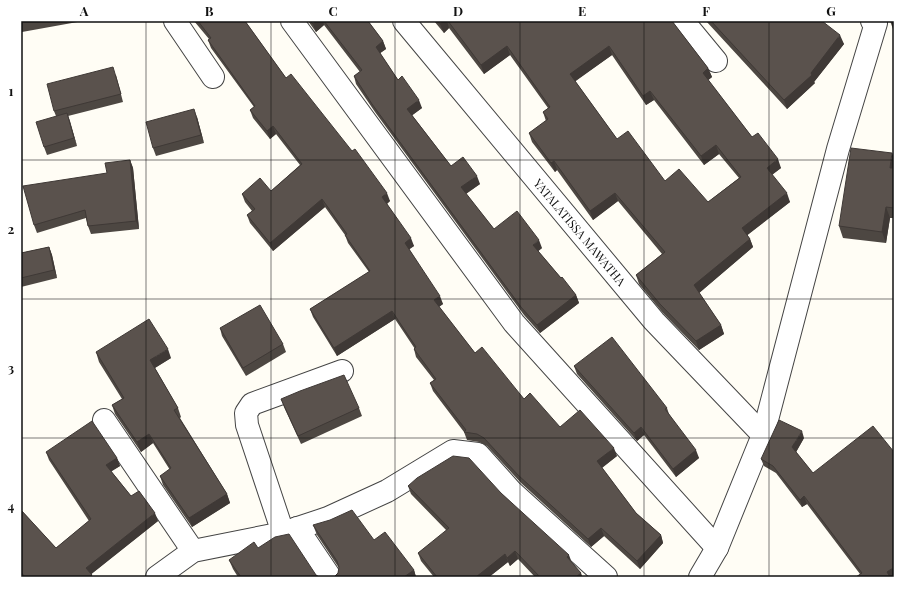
<svg xmlns="http://www.w3.org/2000/svg" width="915" height="598" font-family="'Playfair Display',serif">
	<rect width="100%" height="100%" fill="#fffdf5"/>
	<g fill="none" stroke-linecap="round" stroke-linejoin="round">
		<defs>
			<g id="minor">
				<polyline points="175,21 213,77"/>
				<polyline points="292,21 514,323 717,548"/>
				<polyline points="404,21 654,321 763,435"/>
				<polyline points="683,21 716,61"/>
				<polyline points="104,420 193,551"/>
				<polyline points="297,528 330,577"/>
				<polyline points="283,533 247,425 246,413 252,404 342,371"/>
				<polyline points="157,577 193,551 283,533 328,518 387,491 453,451 478,454 512,492 606,577"/>
				<polyline points="700,577 717,548 763,435 838,149 876,23 872,21"/>
			</g>
		</defs>
		<use href="#minor" stroke="#444" stroke-width="24"/>
		<use href="#minor" stroke="#fff" stroke-width="22"/>
	</g>
	<g fill="#4d4742" fill-rule="evenodd">
		<polygon points="21,21 83,21 22,32 21,30"/>
		<polygon points="194,21 245,21 286,78 390,201 387,204 414,246 409,249 443,304 439,307 475,353 524,399 560,427 617,456 602,468 636,513 661,535 663,543 640,569 604,536 591,547 521,483 487,446 479,442 467,440 464,432 433,391 430,383 434,380 416,357 414,349 415,349 395,319 337,356 313,317 310,309 369,272 348,243 345,235 325,207 273,251 250,223 247,215 252,211 245,202 242,194 271,191 300,165 276,134 270,139 253,118 250,110 254,107 211,48 208,40 209,39"/>
		<polygon points="308,21 368,21 383,41 386,49 380,53 398,80 422,108 412,115 451,166 480,184 466,194 494,229 542,248 538,251 561,278 576,295 579,303 540,333 524,315 375,112 356,84 354,76 360,72 324,25 316,32"/>
		<path d="M434,21H672L708,68L712,77L708,80L752,137L781,168L772,175L790,202L747,235L750,239L753,247L699,293L721,325L724,334L699,350L663,313L639,284L636,275L662,254L618,201L593,220L557,170L555,172L532,142L529,133L546,121L543,112L548,108L510,55L484,74L449,28L444,33ZM612,55L646,105L654,100L704,165L719,154L739,178L708,202L665,181L617,139L575,81Z"/>
		<polygon points="706,21 822,21 844,44 814,82 815,83 787,109"/>
		<polygon points="890,21 894,21 894,29 893,29"/>
		<polygon points="116,75 123,102 68,116 77,146 47,155 44,147 56,116 54,111"/>
		<polygon points="197,117 204,143 156,156 153,148"/>
		<polygon points="894,157 894,218 890,218 886,243 843,238 839,226"/>
		<polygon points="130,160 133,168 139,229 91,234 88,226 86,218 37,233 34,225"/>
		<polygon points="49,247 52,255 57,278 21,287 21,253"/>
		<polygon points="220,328 283,344 286,352 246,376 222,336"/>
		<polygon points="96,352 171,358 155,368 178,408 181,417 180,418 227,494 230,503 192,527 163,485 160,476 170,470 153,443 141,452 115,414 112,405 122,399 99,362"/>
		<polygon points="574,366 667,408 669,414 699,458 676,477 644,435 637,441 577,374"/>
		<polygon points="281,399 359,408 362,416 301,444 284,407"/>
		<polygon points="804,438 796,452 894,576 860,574 807,504 802,507 776,473 764,466 761,459"/>
		<polygon points="46,452 117,458 120,466 111,471 131,496 158,521 91,574 93,577 22,577 21,576 21,510 56,548 89,521 49,460"/>
		<polygon points="408,486 501,493 572,563 581,573 582,577 535,577 518,559 510,566 508,562 489,577 434,577 421,561 418,553 447,531 411,494"/>
		<polygon points="313,525 374,540 414,570 416,577 334,577 338,573 339,568 317,535"/>
		<polygon points="258,548 316,575 319,577 238,577 233,569 229,560"/>
	</g>
	<g fill="#3f3936">
		<polygon points="317,21 323,21 324,25 316,32 313,24"/>
		<polygon points="444,21 447,21 449,28 444,33 440,24"/>
		<polygon points="840,35 844,44 814,82 815,83 787,109 784,100 811,73"/>
		<polygon points="383,41 386,49 379,54 376,47"/>
		<polygon points="507,46 510,55 484,74 481,65"/>
		<polygon points="609,46 612,55 573,83 570,74"/>
		<polygon points="708,68 712,77 706,82 703,73"/>
		<polygon points="650,91 654,100 646,105 643,96"/>
		<polygon points="419,100 422,108 410,117 407,109"/>
		<polygon points="194,109 197,117 204,143 201,135"/>
		<polygon points="67,113 70,121 77,146 74,138"/>
		<polygon points="273,126 276,134 270,139 267,131"/>
		<polygon points="716,145 719,154 704,165 701,156"/>
		<polygon points="892,153 894,157 894,179 890,168"/>
		<polygon points="778,159 781,168 770,176 767,168"/>
		<polygon points="130,160 133,168 139,229 136,221"/>
		<polygon points="554,161 557,170 555,172 551,163"/>
		<polygon points="477,176 480,184 464,195 461,187"/>
		<polygon points="387,193 390,201 385,205 382,197"/>
		<polygon points="615,193 618,201 593,220 590,211"/>
		<polygon points="787,193 790,202 745,237 742,228"/>
		<polygon points="322,199 325,207 273,251 270,243"/>
		<polygon points="886,207 890,218 886,243 882,232"/>
		<polygon points="411,238 414,246 407,251 405,243"/>
		<polygon points="750,239 753,247 698,294 694,285"/>
		<polygon points="539,240 542,248 536,253 533,245"/>
		<polygon points="49,247 52,255 57,278 54,270"/>
		<polygon points="576,295 579,303 540,333 537,325"/>
		<polygon points="440,296 443,304 437,308 434,300"/>
		<polygon points="392,311 395,319 337,356 334,348"/>
		<polygon points="721,325 724,334 699,350 696,341"/>
		<polygon points="168,349 171,358 153,369 150,360"/>
		<polygon points="641,427 644,435 637,441 634,433"/>
		<polygon points="802,431 804,438 795,454 792,447"/>
		<polygon points="149,434 153,443 141,452 137,442"/>
		<polygon points="614,448 617,456 600,469 597,461"/>
		<polygon points="696,450 699,458 676,477 673,469"/>
		<polygon points="117,458 120,466 109,473 106,465"/>
		<polygon points="227,494 230,503 192,527 189,518"/>
		<polygon points="804,496 807,504 802,507 800,500"/>
		<polygon points="155,513 158,521 89,576 86,568"/>
		<polygon points="601,528 604,536 591,547 588,539"/>
		<polygon points="661,535 663,543 640,569 637,561"/>
		<polygon points="515,551 518,559 510,566 507,558"/>
		<polygon points="505,554 508,562 489,577 476,577"/>
		<polygon points="569,555 572,563 567,557"/>
		<polygon points="894,567 894,576 892,577 889,577 887,572"/>
		<polygon points="414,570 416,577 404,577"/>
		<polygon points="581,573 582,577 576,577"/>
	</g>
	<g fill="#5a524d" stroke="#3f3936" fill-rule="evenodd">
		<polygon points="198,21 245,21 286,78 291,74 352,151 355,149 387,193 382,197 411,238 405,243 440,296 434,300 475,353 482,347 524,399 530,393 560,427 580,410 614,448 597,461 636,513 661,535 637,561 601,528 588,539 518,475 484,438 477,434 464,432 466,430 430,383 436,379 414,349 416,347 392,311 334,348 310,309 370,271 345,235 347,234 322,199 270,243 247,215 255,209 242,194 260,178 271,191 302,164 273,126 267,131 250,110 255,106 208,40 211,38"/>
		<polygon points="310,21 317,21 313,24"/>
		<polygon points="324,21 368,21 383,41 376,47 398,80 402,76 419,100 407,109 451,166 463,157 477,176 461,187 494,229 517,211 539,240 533,245 561,278 562,277 576,295 537,325 521,307 372,104 354,76 362,70"/>
		<polygon points="438,21 444,21 440,24"/>
		<path d="M448,21H672L708,68L703,73L752,137L758,133L778,159L767,168L787,193L742,228L750,239L694,285L721,325L696,341L660,304L636,275L665,252L615,193L590,211L554,161L551,163L529,133L548,119L543,112L550,107L507,46L481,65ZM609,46L643,96L650,91L701,156L716,145L741,177L708,202L679,169L665,181L628,131L617,139L570,74Z"/>
		<polygon points="711,21 822,21 840,35 811,73 812,75 784,100"/>
		<polygon points="113,67 121,94 54,111 47,84"/>
		<polygon points="194,109 201,135 153,148 146,122"/>
		<polygon points="67,113 74,138 44,147 36,122"/>
		<polygon points="851,148 892,153 890,168 894,168 894,208 886,207 882,232 839,226"/>
		<polygon points="130,160 136,221 88,226 85,210 34,225 23,186 107,173 105,163"/>
		<polygon points="49,247 54,270 21,278 21,253"/>
		<polygon points="260,305 283,344 243,368 220,328"/>
		<polygon points="149,319 168,349 150,360 178,408 174,410 227,494 189,518 160,476 171,468 149,434 137,442 112,405 124,398 96,352"/>
		<polygon points="612,337 667,408 665,409 696,450 673,469 641,427 634,433 574,366"/>
		<polygon points="344,375 359,408 298,436 281,399 300,391"/>
		<polygon points="779,420 802,431 792,447 813,473 873,426 894,452 894,567 887,572 890,577 856,577 862,573 804,496 800,500 773,466 761,459"/>
		<polygon points="92,421 117,458 106,465 131,496 139,491 155,513 86,568 92,575 89,577 25,577 21,572 21,510 56,548 91,519 46,452"/>
		<polygon points="453,456 469,458 501,493 569,555 567,557 581,573 576,577 540,577 515,551 507,558 505,554 476,577 437,577 418,553 449,528 408,486 417,478"/>
		<polygon points="352,510 374,540 385,532 414,570 404,577 334,577 338,573 339,567 337,561 313,525 330,520"/>
		<polygon points="289,534 316,575 319,577 241,577 229,560 254,542 258,548 275,537"/>
	</g>
	<path fill="none" stroke="#111" stroke-width="1" stroke-opacity="0.55" d="M146,21V577M271,21V577M395,21V577M520,21V577M644,21V577M769,21V577M21,160H894M21,299H894M21,438H894"/>
	<g text-anchor="middle" dominant-baseline="central" stroke-width="4" stroke-linejoin="round" paint-order="stroke">
		<g font-size="12" fill="#111" stroke="#fff">
			<text transform="translate(580 232) rotate(50)">YATALATISSA MAWATHA</text>
		</g>
	</g>
	<rect width="915" height="598" fill="none" stroke="#ffffff" stroke-width="44"/>
	<rect x="22" y="22" width="871" height="554" fill="none" stroke="#111" stroke-width="1.5"/>
	<g font-size="13" text-anchor="middle" font-weight="bold" fill="#111">
		<text x="84" y="16">A</text>
		<text x="209" y="16">B</text>
		<text x="333" y="16">C</text>
		<text x="458" y="16">D</text>
		<text x="582" y="16">E</text>
		<text x="706" y="16">F</text>
		<text x="831" y="16">G</text>
		<text x="11" y="96">1</text>
		<text x="11" y="234">2</text>
		<text x="11" y="373">3</text>
		<text x="11" y="511">4</text>
	</g>
</svg>
